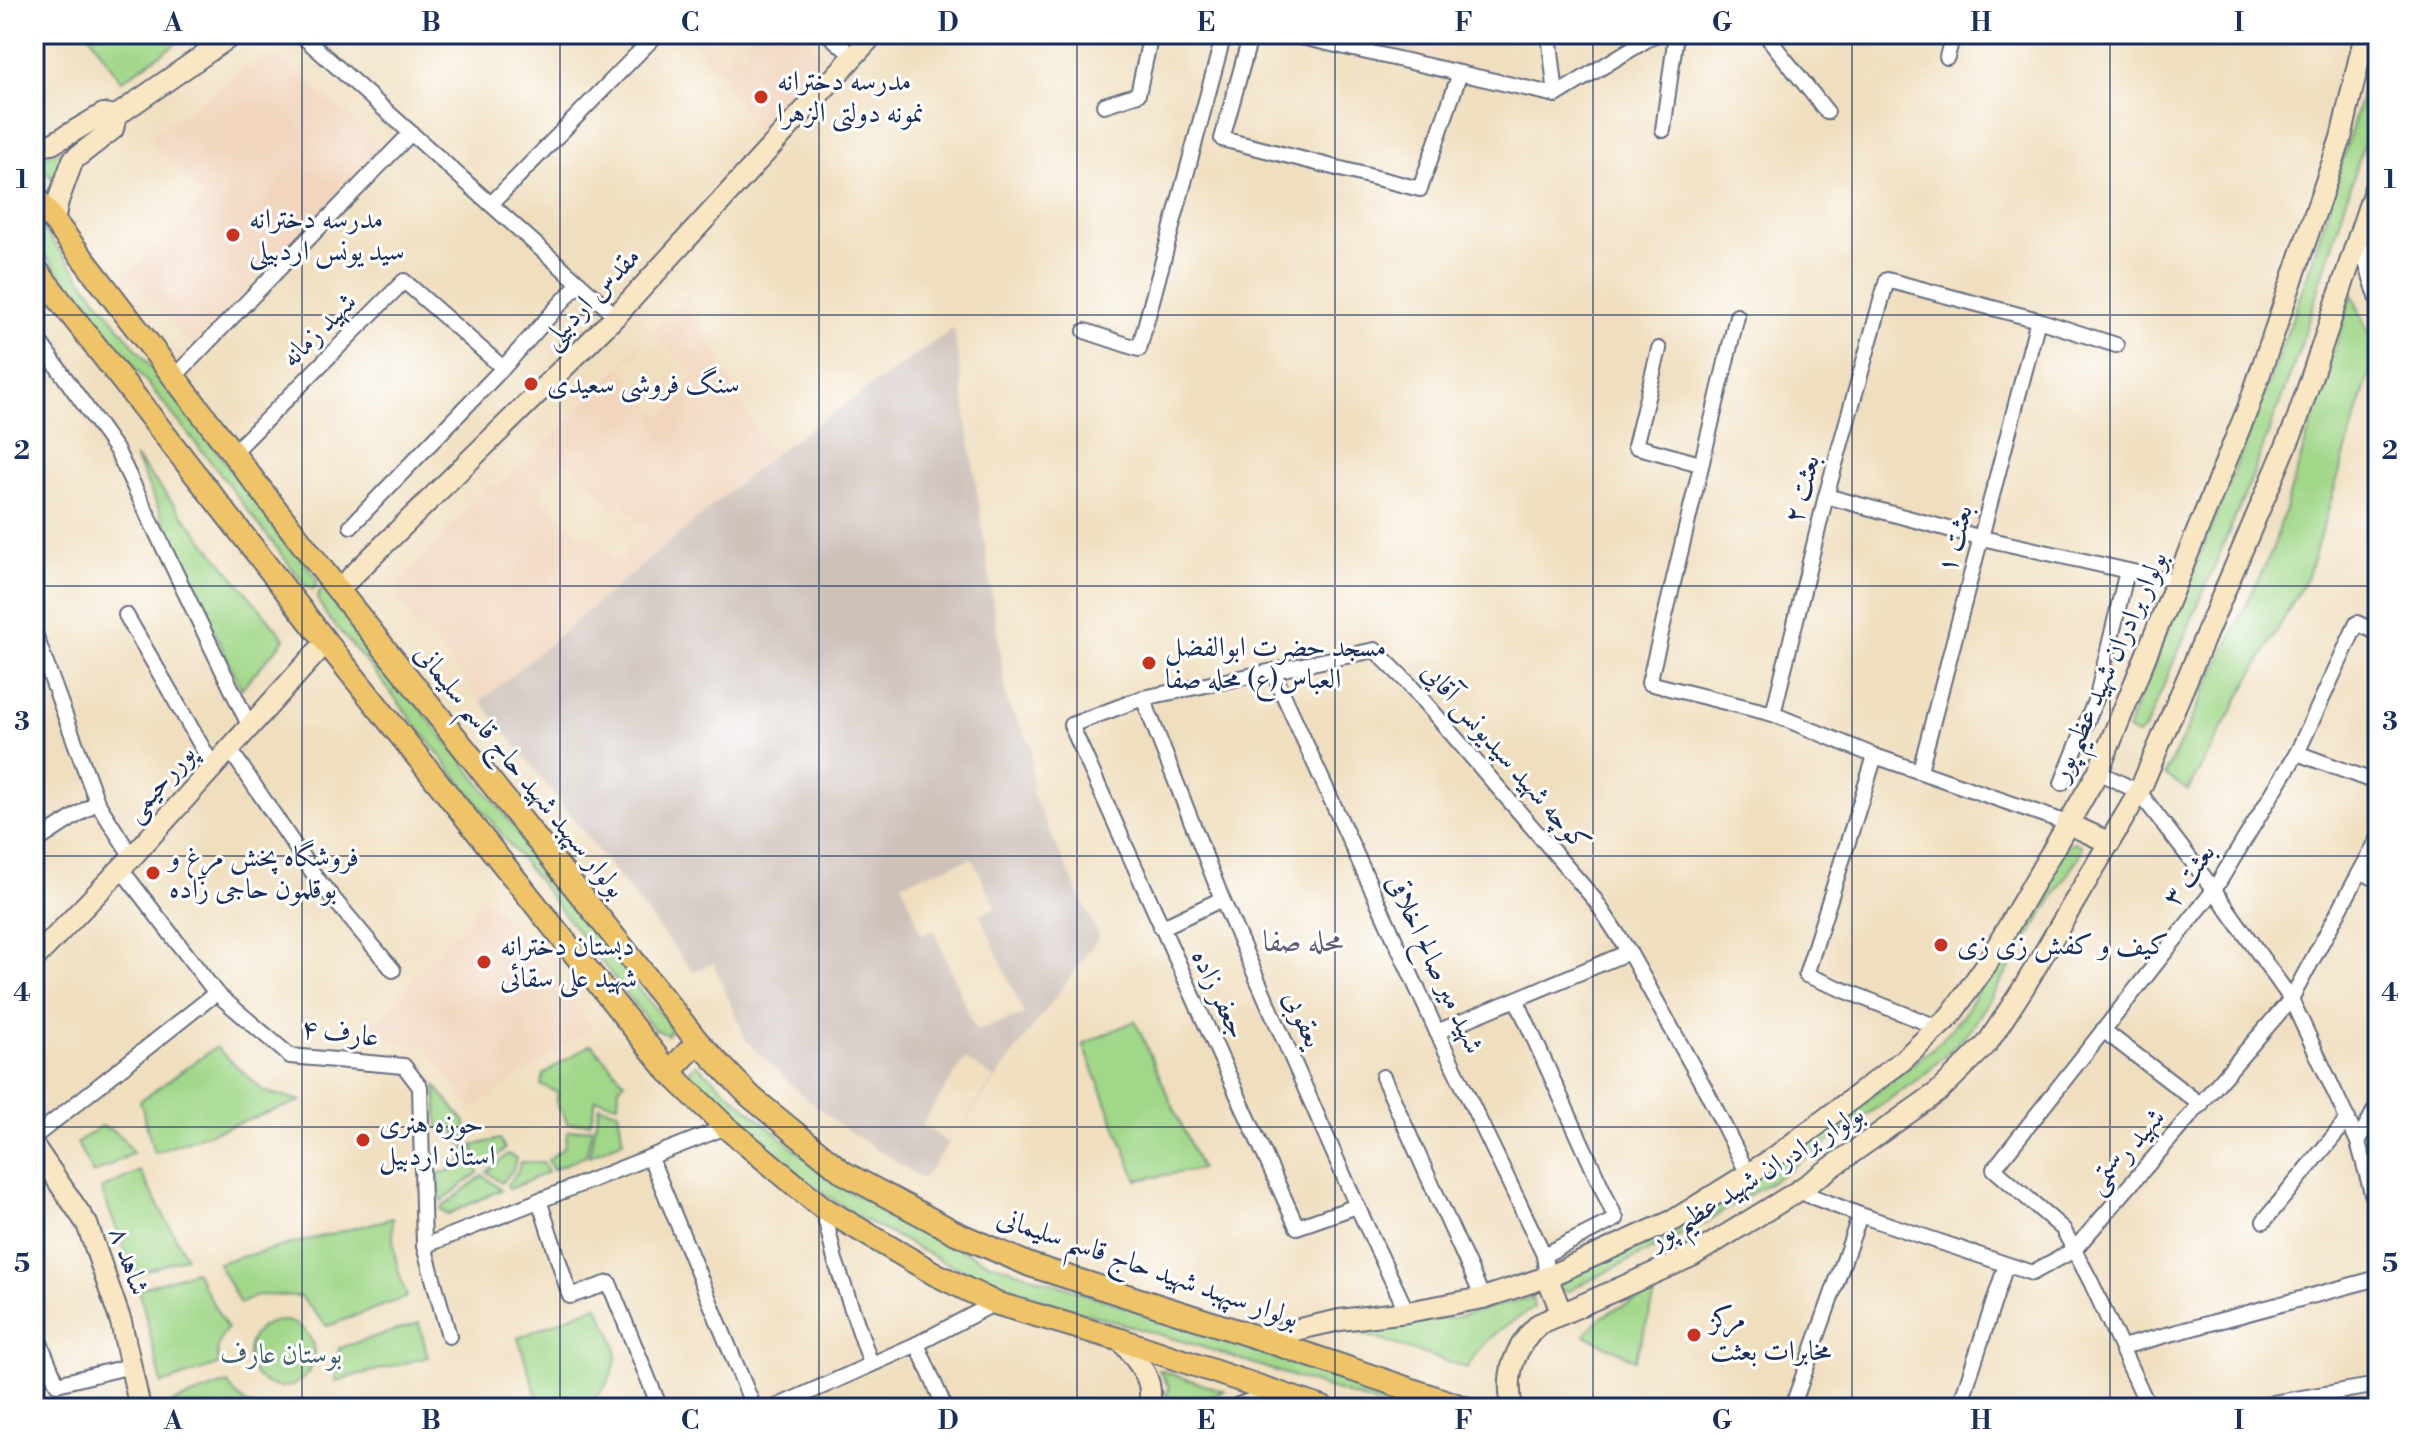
<svg xmlns="http://www.w3.org/2000/svg" width="2412" height="1442" font-family="'Libre Bodoni',Amiri,serif">
	<rect width="100%" height="100%" fill="#fff"/>
	<filter id="ink" filterUnits="userSpaceOnUse"><feTurbulence type="fractalNoise" baseFrequency=".0125" numOctaves="2"/><feDisplacementMap in="SourceGraphic" scale="16" xChannelSelector="R" yChannelSelector="G"/><feConvolveMatrix kernelMatrix="1 2 1 2 8 2 1 2 1" color-interpolation-filters="sRGB"/></filter>
	<filter id="wash" filterUnits="userSpaceOnUse"><feTurbulence type="fractalNoise" baseFrequency=".006" numOctaves="4" result="noise"/><feDisplacementMap in="SourceGraphic" scale="32" xChannelSelector="R" yChannelSelector="G"/><feGaussianBlur stdDeviation="1.8" result="paint"/><feColorMatrix in="noise" values="0 0 0 0 0 0 0 0 0 0 0 0 0 0 0 0 0 1.4 0 .05"/><feComposite in="paint" operator="in"/></filter>
	<g filter="url(#wash)">
		<rect width="100%" height="100%" fill="#f0dfbf"/>
		<g fill="#f1d5bd" fill-rule="evenodd">
			<polygon points="680,34 701,34 724,60 734,50 739,55 747,49 744,43 755,34 803,34 821,51 823,57 816,66 810,66 802,73 804,79 755,132 720,75"/>
			<polygon points="1335,34 1446,34 1443,50 1436,58"/>
			<polygon points="275,55 378,142 378,153 194,344 189,344 129,274 203,197 148,137 263,57"/>
			<path d="M687,295L742,406L774,454L481,701L397,597L398,585L492,482L498,487L550,438ZM652,334L696,374L685,385L689,390L663,417L629,385L633,379L622,369ZM567,461L614,509L622,503L648,533L616,561L591,534L584,539L537,493Z"/>
			<polygon points="487,897 593,1027 472,1109 425,1045 358,1040"/>
		</g>
		<path fill="#cec1ba" fill-rule="evenodd" d="M954,328L1007,703L1032,746V793L1099,937L923,1179L838,1124L797,1090L746,1040L713,963L693,972L481,701L774,454ZM972,858L996,907L980,915L1024,1014L976,1031L934,930L922,935L902,883ZM965,1059L994,1078L949,1144L922,1124Z"/>
		<g fill="#a0d788" stroke="#5e8373" stroke-width="2">
			<polygon points="89,34 190,34 121,81"/>
			<path d="M2378,36V99L2298,354L2250,482L2145,729L2137,735L2128,730L2131,717C2185,594 2236,470 2283,344C2320,244 2349,139 2378,36Z"/>
			<polygon points="68,149 53,179 34,159"/>
			<polygon points="34,218 317,579 316,587 312,589 305,585 207,457 34,242"/>
			<polygon points="2352,293 2376,352 2308,575 2188,790 2165,775 2272,551"/>
			<polygon points="135,457 285,639 241,689"/>
			<polygon points="320,590 326,590 586,917 640,991 667,1021 670,1030 667,1035 654,1029 376,674 326,615 317,598"/>
			<polygon points="2074,842 2082,846 2078,858 1970,1031 1925,1074 1786,1172 1705,1223 1568,1291 1560,1290 1562,1281 1699,1211 1840,1121 1939,1043 1963,1015 2043,885 2061,849"/>
			<polygon points="1135,1021 1201,1169 1137,1180 1083,1044"/>
			<polygon points="591,1044 625,1082 619,1087 618,1104 596,1099 590,1123 567,1123 565,1117 556,1104 558,1093 541,1085 544,1074"/>
			<polygon points="216,1047 263,1091 301,1101 154,1153 140,1101"/>
			<polygon points="696,1064 788,1144 849,1192 982,1260 1436,1408 1390,1408 1202,1347 1054,1304 1003,1287 942,1261 860,1218 809,1183 689,1077 690,1070"/>
			<polygon points="436,1086 466,1123 466,1142 461,1143 454,1131 438,1127"/>
			<polygon points="599,1106 618,1111 623,1141 589,1156"/>
			<path d="M101,1126C118,1131 124,1139 133,1153L93,1174L77,1143Z"/>
			<polygon points="592,1128 586,1155 553,1170 548,1160 564,1147 568,1131"/>
			<polygon points="500,1139 505,1149 485,1167 482,1166 472,1146"/>
			<path d="M467,1147L479,1172L441,1202L437,1173C453,1172 465,1165 462,1148Z"/>
			<polygon points="508,1154 516,1158 513,1170 501,1183 487,1172"/>
			<polygon points="520,1162 543,1162 548,1172 510,1189 507,1185 518,1171"/>
			<polygon points="140,1171 186,1257 135,1275 101,1189"/>
			<polygon points="483,1175 501,1190 448,1214 440,1209"/>
			<path d="M393,1218C391,1246 397,1270 407,1297L327,1326L300,1296L258,1295L240,1304L218,1263Z"/>
			<path d="M195,1271L227,1329C219,1339 214,1351 220,1364L162,1384L139,1289Z"/>
			<path d="M1656,1293L1635,1360L1585,1335C1602,1309 1627,1305 1656,1293Z"/>
			<path d="M1532,1297L1534,1308C1505,1325 1483,1339 1467,1368L1344,1328L1452,1318Z"/>
			<path d="M597,1305C603,1319 616,1338 616,1352C617,1374 600,1400 579,1407C568,1411 552,1408 541,1408L518,1338Z"/>
			<circle cx="281" cy="1354" r="33"/>
			<polygon points="419,1323 428,1357 335,1381 339,1348"/>
			<polygon points="1159,1370 1224,1391 1178,1408 1163,1408 1169,1387"/>
			<path d="M228,1383C235,1396 243,1403 257,1408H170L169,1404Z"/>
		</g>
	</g>
	<g filter="url(#ink)">
		<g fill="none" stroke-linecap="round" stroke-linejoin="round">
			<defs>
				<g id="street">
					<polyline points="300,34 616,316"/>
					<polyline points="828,34 854,57"/>
					<polyline points="1251,34 1222,139 1420,189 1460,73"/>
					<polyline points="1288,34 1556,95 1656,34"/>
					<polyline points="1549,34 1556,95"/>
					<polyline points="1765,34 1827,112"/>
					<polyline points="1947,57 1953,34"/>
					<polyline points="1104,105 1138,94 1151,34"/>
					<polyline points="1663,130 1676,34"/>
					<polyline points="491,204 657,34"/>
					<polyline points="2358,237 2378,300"/>
					<polyline points="1737,316 1649,683 1773,714 1875,756 2067,823"/>
					<polyline points="1085,331 1139,349 1224,34"/>
					<polyline points="34,334 117,451 249,725"/>
					<polyline points="1659,349 1635,446 1700,464"/>
					<polyline points="174,377 411,133"/>
					<polyline points="233,453 404,281 503,368 579,283"/>
					<polyline points="1826,496 1982,538 2177,582"/>
					<polyline points="351,526 503,368"/>
					<polyline points="126,615 213,766"/>
					<polyline points="34,631 97,802 132,857"/>
					<polyline points="1273,672 1437,1032 1544,1255 1547,1277"/>
					<polyline points="1143,698 1222,899 1357,1206 1407,1312"/>
					<polyline points="1773,714 1826,496 1887,280 2038,320 2116,345"/>
					<polyline points="229,748 317,879 393,970"/>
					<polyline points="2297,753 2378,783"/>
					<polyline points="1875,756 1806,975 1937,1027"/>
					<polyline points="1920,770 2038,320"/>
					<polyline points="2098,772 2139,792 2214,890 2291,999 2358,1142 2378,1215"/>
					<polyline points="2062,783 2097,696 2127,571"/>
					<polyline points="34,843 97,802"/>
					<polyline points="121,869 216,993 290,1056 404,1066 420,1087 424,1246"/>
					<polyline points="2362,872 2378,880"/>
					<polyline points="1161,928 1222,899"/>
					<polyline points="1517,1001 1616,1219 1544,1255"/>
					<polyline points="2103,1030 2201,1105"/>
					<polyline points="1437,1032 1629,952"/>
					<polyline points="1383,1077 1483,1298"/>
					<polyline points="34,1137 216,993"/>
					<polyline points="2358,1142 2378,1104"/>
					<polyline points="650,1157 754,1408"/>
					<polyline points="1798,1191 1860,1215 2032,1273 2074,1250 2291,999 2378,839"/>
					<polyline points="539,1200 570,1296 609,1283 660,1408"/>
					<polyline points="1357,1206 1297,1227 1071,725 1143,698 1375,650 1408,683 1595,900 1629,952 1708,1094 1748,1174"/>
					<polyline points="823,1208 835,1260 871,1364"/>
					<polyline points="2264,1221 2348,1119"/>
					<polyline points="34,1328 57,1384 131,1366"/>
					<polyline points="449,1336 424,1246 726,1127"/>
					<polyline points="917,1344 945,1408"/>
					<polyline points="2122,1347 2378,1278"/>
					<polyline points="774,1408 917,1344 995,1303"/>
					<polyline points="1792,1408 1860,1215"/>
					<polyline points="1959,1408 2006,1265"/>
					<polyline points="2149,1408 2091,1282 2063,1229 1994,1169 2214,890 2297,753 2357,623 2378,633"/>
					<polyline points="2243,1408 2378,1385"/>
				</g>
				<g id="secondary">
					<polyline points="34,147 52,144 103,114 116,116 234,34"/>
					<polyline points="54,221 58,201 73,160 113,129 116,116"/>
					<polyline points="338,590 616,316 874,34"/>
					<polyline points="2067,823 2110,843"/>
					<polyline points="34,959 132,857 326,642"/>
					<polyline points="34,1146 87,1224 121,1322 140,1408"/>
					<polyline points="1547,1277 1562,1314"/>
					<polyline points="1259,1338 1340,1320 1407,1312 1483,1298 1547,1277 1674,1220 1772,1159 1902,1061 1950,1016 1986,965 2098,772 2248,408 2341,138 2365,34"/>
					<path d="M1121,1340C1137,1362 1157,1379 1148,1408"/>
					<polyline points="1239,1408 1279,1393"/>
					<path d="M1512,1408C1505,1373 1514,1348 1539,1324L1692,1256L1798,1191L1938,1092L1987,1044L2024,987L2139,792L2296,423L2378,179"/>
				</g>
				<g id="primary">
					<polyline points="34,195 338,590 698,1042 751,1097 844,1173 956,1233 1030,1265 1259,1338 1465,1408"/>
					<polyline points="34,267 326,642 669,1072 726,1127 823,1208 935,1274 995,1303 1121,1340 1323,1408"/>
					<polyline points="669,1072 698,1042"/>
				</g>
			</defs>
			<use href="#street" stroke="#666d80" stroke-width="18"/>
			<use href="#secondary" stroke="#666d80" stroke-width="24"/>
			<use href="#primary" stroke="#666d80" stroke-width="26"/>
			<use href="#street" stroke="#fff" stroke-width="14"/>
			<use href="#secondary" stroke="#f9e7c3" stroke-width="20"/>
			<use href="#primary" stroke="#efc469" stroke-width="22"/>
		</g>
	</g>
	<path fill="none" stroke="#1b2f5e" stroke-width="2" stroke-opacity="0.55" d="M302,34V1408M560,34V1408M819,34V1408M1077,34V1408M1335,34V1408M1593,34V1408M1852,34V1408M2110,34V1408M34,315H2378M34,586H2378M34,856H2378M34,1127H2378"/>
	<g fill="#c8321e" stroke="#fff" stroke-width="3">
		<circle cx="761" cy="97" r="8"/>
		<circle cx="233" cy="235" r="8"/>
		<circle cx="531" cy="384" r="8"/>
		<circle cx="1149" cy="663" r="8"/>
		<circle cx="153" cy="873" r="8"/>
		<circle cx="1941" cy="945" r="8"/>
		<circle cx="484" cy="962" r="8"/>
		<circle cx="363" cy="1140" r="8"/>
		<circle cx="1694" cy="1335" r="8"/>
	</g>
	<g text-anchor="middle" dominant-baseline="central" stroke-width="6" stroke-linejoin="round" paint-order="stroke">
		<g font-size="28" fill="#1b2f5e" stroke="#fff" text-anchor="start">
			<text x="777" y="81">مدرسه دخترانه<tspan x="777" dy="32">نمونه دولتی الزهرا</tspan></text>
			<text x="249" y="219">مدرسه دخترانه<tspan x="249" dy="32">سید یونس اردبیلی</tspan></text>
			<text x="547" y="384">سنگ فروشی سعیدی</text>
			<text x="1165" y="647">مسجد حضرت ابوالفضل<tspan x="1165" dy="32">العباس(ع) محله صفا</tspan></text>
			<text x="169" y="857">فروشگاه پخش مرغ و<tspan x="169" dy="32">بوقلمون حاجی زاده</tspan></text>
			<text x="1957" y="945">کیف و کفش زی زی</text>
			<text x="500" y="946">دبستان دخترانه<tspan x="500" dy="32">شهید علی سقائی</tspan></text>
			<text x="379" y="1124">حوزه هنری<tspan x="379" dy="32">استان اردبیل</tspan></text>
			<text x="1710" y="1319">مرکز<tspan x="1710" dy="32">مخابرات بعثت</tspan></text>
		</g>
		<g font-size="28" fill="#1b2f5e" stroke="#fff">
			<text transform="translate(591 298) rotate(-46)">مقدس اردبیلی</text>
			<text transform="translate(319 330) rotate(-45)">شهید زمانه</text>
			<text transform="translate(1802 489) rotate(-75)">بعثت ۲</text>
			<text transform="translate(1955 539) rotate(-75)">بعثت ۱</text>
			<text transform="translate(2109 666) rotate(-66)">بولوار برادران شهید عظیم‌ پور</text>
			<text transform="translate(1506 757) rotate(49)">کوچه شهید سیدیونس آقایی</text>
			<text transform="translate(520 771) rotate(51)">بولوار سپهبد شهید حاج قاسم سلیمانی</text>
			<text transform="translate(160 783) rotate(-49)">پوررحیمی</text>
			<text transform="translate(2189 875) rotate(-55)">بعثت ۳</text>
			<text transform="translate(1435 964) rotate(65)">شهید میر صالح اخلاقی</text>
			<text transform="translate(1219 994) rotate(65)">جعفر زاده</text>
			<text transform="translate(1303 1019) rotate(66)">یعقوبی</text>
			<text transform="translate(340 1033) rotate(7)">عارف ۴</text>
			<text transform="translate(2126 1151) rotate(-49)">شهید رستمی</text>
			<text transform="translate(1756 1177) rotate(-32)">بولوار برادران شهید عظیم‌ پور</text>
			<text transform="translate(129 1261) rotate(71)">شاهد ۸</text>
			<text transform="translate(1148 1268) rotate(19)">بولوار سپهبد شهید حاج قاسم سلیمانی</text>
		</g>
		<g font-size="28" fill="#43616b" stroke="#fff">
			<text x="281" y="1354">بوستان عارف</text>
		</g>
		<g font-size="30" fill="#605b76" stroke="#fff">
			<text x="1303" y="942">محله صفا</text>
		</g>
	</g>
	<rect width="2412" height="1442" fill="none" stroke="#fff" stroke-width="88"/>
	<rect x="44" y="44" width="2324" height="1354" fill="none" stroke="#1b2f5e" stroke-width="3"/>
	<g font-size="26" text-anchor="middle" font-weight="bold" fill="#1b2f5e">
		<text x="173" y="31">A</text>
		<text x="431" y="31">B</text>
		<text x="690" y="31">C</text>
		<text x="948" y="31">D</text>
		<text x="1206" y="31">E</text>
		<text x="1464" y="31">F</text>
		<text x="1722" y="31">G</text>
		<text x="1981" y="31">H</text>
		<text x="2239" y="31">I</text>
		<text x="22" y="188">1</text>
		<text x="2390" y="188">1</text>
		<text x="22" y="459">2</text>
		<text x="2390" y="459">2</text>
		<text x="22" y="730">3</text>
		<text x="2390" y="730">3</text>
		<text x="22" y="1001">4</text>
		<text x="2390" y="1001">4</text>
		<text x="22" y="1272">5</text>
		<text x="2390" y="1272">5</text>
		<text x="173" y="1429">A</text>
		<text x="431" y="1429">B</text>
		<text x="690" y="1429">C</text>
		<text x="948" y="1429">D</text>
		<text x="1206" y="1429">E</text>
		<text x="1464" y="1429">F</text>
		<text x="1722" y="1429">G</text>
		<text x="1981" y="1429">H</text>
		<text x="2239" y="1429">I</text>
	</g>
</svg>
